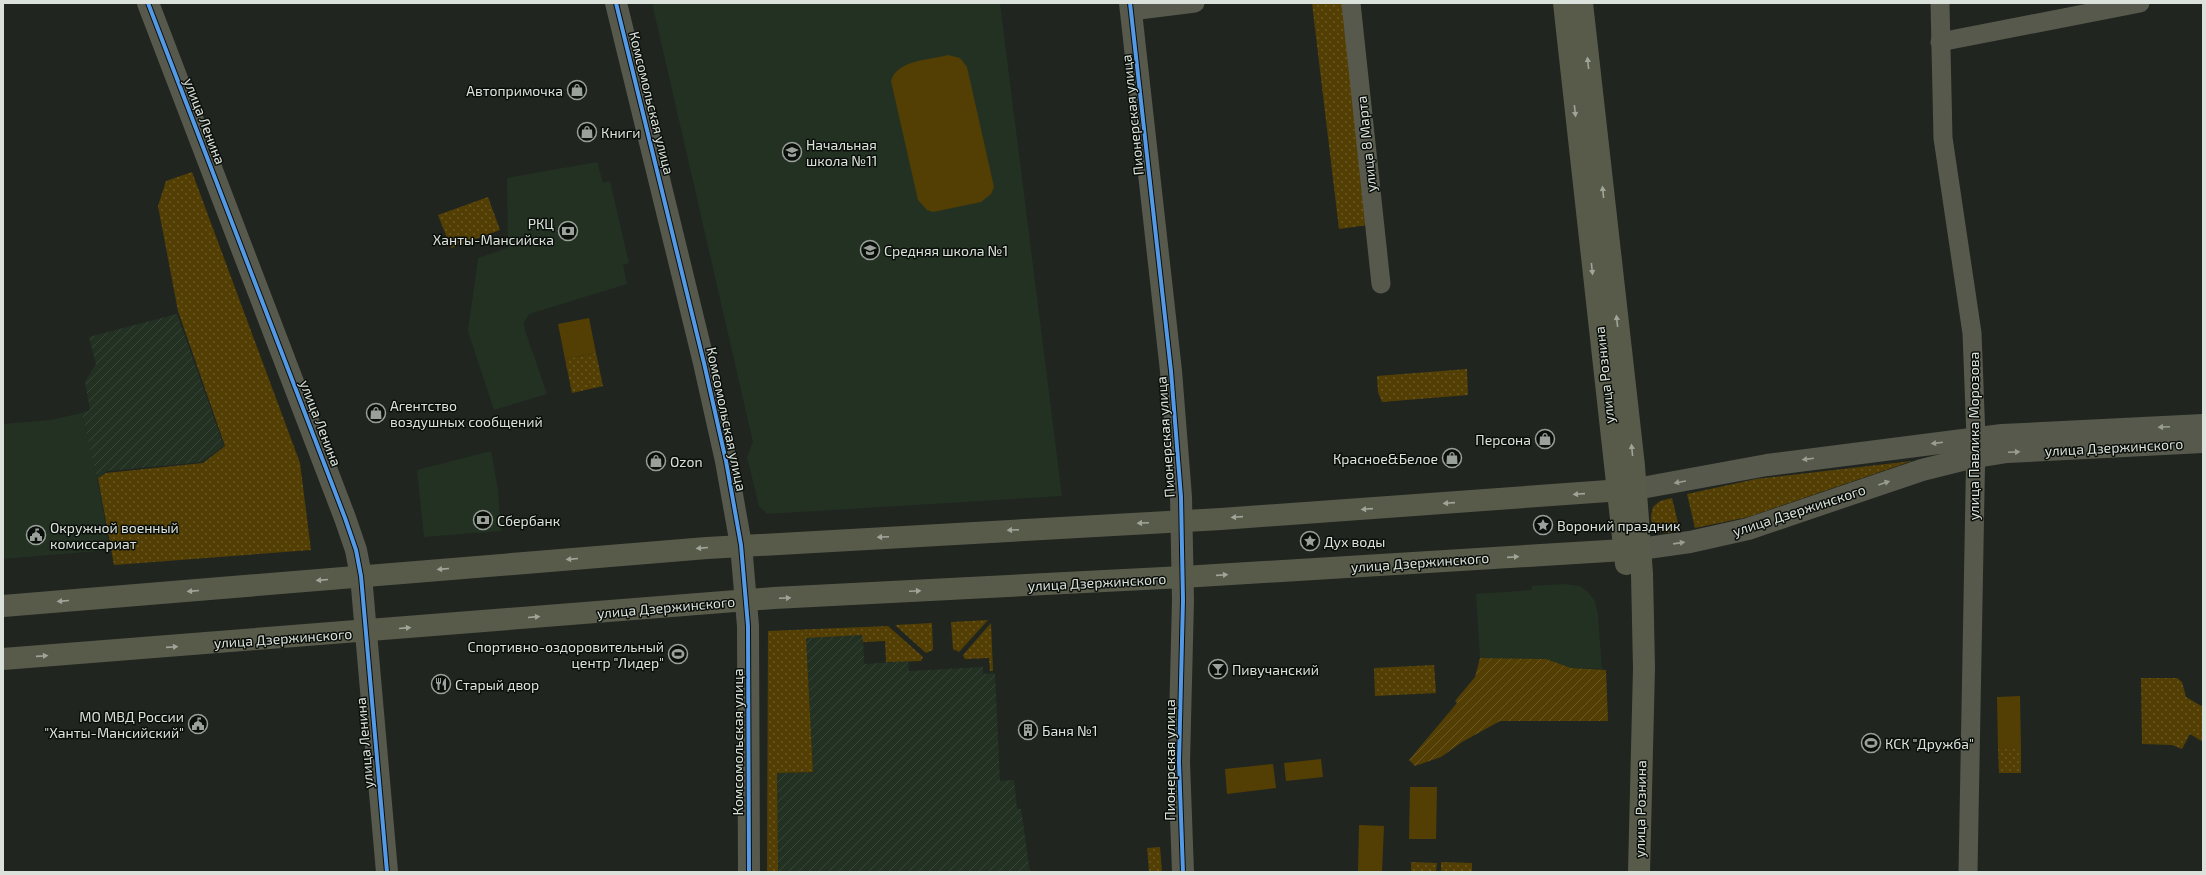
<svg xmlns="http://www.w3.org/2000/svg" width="2206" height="875" font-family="'Exo 2',sans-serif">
	<defs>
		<pattern id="industrial-furrows" width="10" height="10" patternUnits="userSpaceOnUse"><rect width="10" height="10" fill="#233123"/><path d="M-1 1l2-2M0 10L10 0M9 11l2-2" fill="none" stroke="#384538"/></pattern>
		<pattern id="grass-dots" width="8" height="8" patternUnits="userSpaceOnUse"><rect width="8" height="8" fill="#533f04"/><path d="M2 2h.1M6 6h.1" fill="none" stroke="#6b5a28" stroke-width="1.8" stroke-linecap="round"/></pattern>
		<pattern id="garden-furrows" width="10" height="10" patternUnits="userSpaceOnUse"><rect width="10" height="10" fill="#533f04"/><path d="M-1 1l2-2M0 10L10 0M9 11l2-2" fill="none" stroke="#6b5a28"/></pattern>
	</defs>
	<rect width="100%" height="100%" fill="#202520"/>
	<g fill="#233123">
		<polygon points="652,3 1000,3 1062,496 767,514 759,506 747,457 753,442"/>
		<polygon points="597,162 603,183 610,181 629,263 623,265 627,284 529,314 524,323 525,330 547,394 494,410 468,331 478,258 508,248 507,178"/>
		<polygon points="82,413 100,492 110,550 3,559 3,424 50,420"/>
		<polygon points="491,451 498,490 501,531 424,537 417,470"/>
		<polygon points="1564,584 1580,586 1588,592 1595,601 1598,615 1602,669 1571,668 1546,659 1480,658 1476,594 1532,590 1532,586"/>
	</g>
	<g fill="url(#industrial-furrows)">
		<polygon points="177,314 224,446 201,462 107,471 97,479 82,413 90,410 85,382 96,364 89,337"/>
		<polygon points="863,635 864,664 908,661 909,671 983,667 983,674 995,673 1000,781 1014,780 1017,809 1021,809 1030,872 778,872 777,773 813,772 806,638"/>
	</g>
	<g fill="url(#grass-dots)">
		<polygon points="1312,3 1343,3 1368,225 1339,229"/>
		<polygon points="192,172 300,463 311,550 114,565 98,478 106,473 203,463 225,446 178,311 158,206 166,181"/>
		<polygon points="488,197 500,230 451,248 438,215"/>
		<polygon points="596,353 603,386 572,393 565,359"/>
		<polygon points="1467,369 1468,395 1382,402 1378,392 1377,376"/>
		<polygon points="1912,461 1748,517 1695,528 1687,494 1756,479"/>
		<path d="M1672,498L1680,531C1660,536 1646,531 1653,507L1660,501Z"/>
		<polygon points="988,620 959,652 953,649 951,622"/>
		<polygon points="932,623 933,650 926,653 895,625"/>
		<polygon points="991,623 993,671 990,671 989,658 965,659 963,655"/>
		<polygon points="888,626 923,657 921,661 886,662 885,641 863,642 862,635 806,638 813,772 777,773 778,872 767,872 768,631"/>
		<polygon points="1434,665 1436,693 1375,696 1374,668"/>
		<polygon points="2141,678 2177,678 2182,682 2186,697 2203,707 2203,742 2190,734 2182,749 2172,745 2142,744"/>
		<polygon points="1998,748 2021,748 2021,773 1999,773"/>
		<polygon points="1160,847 1162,872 1149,872 1147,848"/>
		<polygon points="1411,862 1437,863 1436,872 1411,872"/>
		<polygon points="1441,862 1472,863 1472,872 1441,872"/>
	</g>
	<polygon fill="url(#garden-furrows)" points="1480,658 1546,659 1571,668 1606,670 1608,721 1500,721 1462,742 1441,757 1415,766 1409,760 1457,703 1455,701 1475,677"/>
	<g fill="#533f04">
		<path d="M948,55L960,58L967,67L994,187L991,194L981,202L933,212L927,210L918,200L891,81C897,60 929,60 948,55Z"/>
		<polygon points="589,318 596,353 565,359 558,324"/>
		<polygon points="2020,696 2021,748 1998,748 1997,697"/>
		<polygon points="1321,759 1323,777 1286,781 1284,763"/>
		<polygon points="1273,764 1276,788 1227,794 1225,769"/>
		<polygon points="1410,787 1437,787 1436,839 1409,839"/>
		<polygon points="1359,825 1384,826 1382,872 1358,872"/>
	</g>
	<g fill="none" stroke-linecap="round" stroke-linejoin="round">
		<g stroke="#57594c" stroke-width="19">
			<polyline points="1351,3 1381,284"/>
			<polyline points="1940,3 1943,138 1972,333 1976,438 1968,872"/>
			<polyline points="1131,11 1195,3"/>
			<polyline points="1940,42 2140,3"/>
		</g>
		<g stroke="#57594c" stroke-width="22">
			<polyline points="148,3 345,518 356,550 361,576 387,872"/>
			<polyline points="616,3 704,363 726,461 741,545 748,626 749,872"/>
			<polyline points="1130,3 1171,371 1181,497 1183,600 1179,762 1183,872"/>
			<polyline points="1636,489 1767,465 2002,435 2203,425"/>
			<polyline points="1640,549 1690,542 1748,529 1922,470 1970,458 2007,452 2203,442"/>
		</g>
		<g stroke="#595b4a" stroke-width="22">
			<polyline points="1564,3 1626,564"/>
			<polyline points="1582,3 1634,466 1642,574 1644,668 1639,872"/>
			<polyline points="3,606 707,548 1221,519 1636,489"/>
			<polyline points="3,659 774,598 1183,577 1640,549"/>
		</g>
		<defs>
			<g id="cycleway">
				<polyline points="148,3 345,518 356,550 361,576 387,872"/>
				<polyline points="616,3 704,363 726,461 741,545 748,626 749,872"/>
				<polyline points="1130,3 1171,371 1181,497 1183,600 1179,762 1183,872"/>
			</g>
		</defs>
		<use href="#cycleway" stroke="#0b0f0b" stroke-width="6"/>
		<use href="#cycleway" stroke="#5399e6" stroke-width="4"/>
	</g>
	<defs><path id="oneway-solid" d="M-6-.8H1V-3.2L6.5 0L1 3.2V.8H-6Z"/></defs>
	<g fill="#a0a59a">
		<use href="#oneway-solid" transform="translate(1588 63) rotate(-96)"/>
		<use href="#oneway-solid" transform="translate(1575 111) rotate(84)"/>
		<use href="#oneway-solid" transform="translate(1603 192) rotate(-96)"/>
		<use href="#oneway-solid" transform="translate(1592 269) rotate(84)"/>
		<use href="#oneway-solid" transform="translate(1617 321) rotate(-96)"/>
		<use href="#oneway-solid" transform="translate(1632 450) rotate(-96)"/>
		<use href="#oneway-solid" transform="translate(1579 494) rotate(176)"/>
		<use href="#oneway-solid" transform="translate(1449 503) rotate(176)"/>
		<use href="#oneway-solid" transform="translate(1367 509) rotate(176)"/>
		<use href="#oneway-solid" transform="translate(1237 517) rotate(176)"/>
		<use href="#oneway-solid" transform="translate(1143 523) rotate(177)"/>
		<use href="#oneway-solid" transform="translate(1013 530) rotate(177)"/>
		<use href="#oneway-solid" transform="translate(883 537) rotate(177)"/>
		<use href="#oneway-solid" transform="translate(702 548) rotate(175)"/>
		<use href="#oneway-solid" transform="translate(1513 557) rotate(-4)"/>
		<use href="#oneway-solid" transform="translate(572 559) rotate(175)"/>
		<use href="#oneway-solid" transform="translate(443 569) rotate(175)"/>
		<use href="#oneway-solid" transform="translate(1222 575) rotate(-4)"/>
		<use href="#oneway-solid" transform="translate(322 580) rotate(175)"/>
		<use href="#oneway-solid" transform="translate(193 591) rotate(175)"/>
		<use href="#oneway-solid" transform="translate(915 591) rotate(-3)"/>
		<use href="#oneway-solid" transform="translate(785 598) rotate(-3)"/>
		<use href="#oneway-solid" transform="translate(63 601) rotate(175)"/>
		<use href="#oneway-solid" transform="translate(534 617) rotate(-5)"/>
		<use href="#oneway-solid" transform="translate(405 628) rotate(-5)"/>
		<use href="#oneway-solid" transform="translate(172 647) rotate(-4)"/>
		<use href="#oneway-solid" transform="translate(42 656) rotate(-4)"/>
	</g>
	<g fill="#999e94">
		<use href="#oneway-solid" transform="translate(2164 427) rotate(177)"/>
		<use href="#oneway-solid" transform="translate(1937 443) rotate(173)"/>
		<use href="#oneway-solid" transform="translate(2014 452) rotate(-3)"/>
		<use href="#oneway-solid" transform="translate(1808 459) rotate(173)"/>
		<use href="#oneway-solid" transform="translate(1680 482) rotate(170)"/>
		<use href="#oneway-solid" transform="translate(1884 483) rotate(-19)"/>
		<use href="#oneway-solid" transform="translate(1679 543) rotate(-8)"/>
	</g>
	<defs>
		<symbol id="shop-ring" viewBox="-11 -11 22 22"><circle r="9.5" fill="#0b0f0b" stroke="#9aa09a" stroke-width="1.5"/><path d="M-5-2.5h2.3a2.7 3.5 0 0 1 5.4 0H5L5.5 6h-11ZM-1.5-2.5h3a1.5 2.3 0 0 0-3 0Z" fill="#9aa09a"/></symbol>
		<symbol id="school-ring" viewBox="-11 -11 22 22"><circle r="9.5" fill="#0b0f0b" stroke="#9aa09a" stroke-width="1.5"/><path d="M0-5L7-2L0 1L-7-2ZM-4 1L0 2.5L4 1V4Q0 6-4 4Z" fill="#9aa09a"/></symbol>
		<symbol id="bank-ring" viewBox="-11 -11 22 22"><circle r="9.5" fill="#0b0f0b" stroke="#9aa09a" stroke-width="1.5"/><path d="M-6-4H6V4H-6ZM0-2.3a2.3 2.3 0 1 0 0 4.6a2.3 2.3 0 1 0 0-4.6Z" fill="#9aa09a"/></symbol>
		<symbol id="sight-ring" viewBox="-11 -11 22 22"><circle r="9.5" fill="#0b0f0b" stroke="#9aa09a" stroke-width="1.5"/><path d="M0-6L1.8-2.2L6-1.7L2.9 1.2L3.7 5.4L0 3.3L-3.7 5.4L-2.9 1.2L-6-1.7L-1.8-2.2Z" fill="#9aa09a"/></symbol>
		<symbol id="civic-ring" viewBox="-11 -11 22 22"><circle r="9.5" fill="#0b0f0b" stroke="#9aa09a" stroke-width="1.5"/><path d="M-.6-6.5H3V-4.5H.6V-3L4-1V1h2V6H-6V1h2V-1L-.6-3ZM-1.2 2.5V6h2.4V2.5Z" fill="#9aa09a"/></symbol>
		<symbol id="stadium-ring" viewBox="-11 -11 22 22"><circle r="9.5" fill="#0b0f0b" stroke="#9aa09a" stroke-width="1.5"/><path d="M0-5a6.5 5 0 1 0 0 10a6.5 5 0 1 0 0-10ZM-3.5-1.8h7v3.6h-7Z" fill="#9aa09a"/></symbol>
		<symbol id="bar-ring" viewBox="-11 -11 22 22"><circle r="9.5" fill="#0b0f0b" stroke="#9aa09a" stroke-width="1.5"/><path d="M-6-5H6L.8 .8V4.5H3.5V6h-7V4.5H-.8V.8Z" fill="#9aa09a"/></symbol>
		<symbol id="restaurant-ring" viewBox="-11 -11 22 22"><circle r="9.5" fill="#0b0f0b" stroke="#9aa09a" stroke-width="1.5"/><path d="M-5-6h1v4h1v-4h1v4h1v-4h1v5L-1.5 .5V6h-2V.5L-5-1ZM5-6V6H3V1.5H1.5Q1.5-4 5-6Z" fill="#9aa09a"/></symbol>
		<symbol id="building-ring" viewBox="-11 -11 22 22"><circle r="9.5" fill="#0b0f0b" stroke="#9aa09a" stroke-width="1.5"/><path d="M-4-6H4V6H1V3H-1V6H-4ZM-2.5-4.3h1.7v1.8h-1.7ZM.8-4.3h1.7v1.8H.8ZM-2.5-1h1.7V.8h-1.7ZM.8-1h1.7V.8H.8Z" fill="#9aa09a"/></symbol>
	</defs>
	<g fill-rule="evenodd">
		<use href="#shop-ring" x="566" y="79" width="22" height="22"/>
		<use href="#shop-ring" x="576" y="121" width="22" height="22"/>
		<use href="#school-ring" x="781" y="141" width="22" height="22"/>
		<use href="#bank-ring" x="557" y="220" width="22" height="22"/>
		<use href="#school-ring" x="859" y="239" width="22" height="22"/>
		<use href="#shop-ring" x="365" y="402" width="22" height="22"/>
		<use href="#shop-ring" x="1534" y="428" width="22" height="22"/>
		<use href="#shop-ring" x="1441" y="447" width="22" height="22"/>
		<use href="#shop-ring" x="645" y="450" width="22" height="22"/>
		<use href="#bank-ring" x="472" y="509" width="22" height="22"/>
		<use href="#sight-ring" x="1532" y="514" width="22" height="22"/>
		<use href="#civic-ring" x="25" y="524" width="22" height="22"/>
		<use href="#sight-ring" x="1299" y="530" width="22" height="22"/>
		<use href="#stadium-ring" x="667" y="643" width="22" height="22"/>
		<use href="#bar-ring" x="1207" y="658" width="22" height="22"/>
		<use href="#restaurant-ring" x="430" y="673" width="22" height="22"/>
		<use href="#civic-ring" x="187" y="713" width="22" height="22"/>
		<use href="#building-ring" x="1017" y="719" width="22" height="22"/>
		<use href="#stadium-ring" x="1860" y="732" width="22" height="22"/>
	</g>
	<g text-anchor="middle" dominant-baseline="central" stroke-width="3" stroke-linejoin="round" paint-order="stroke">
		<g font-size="14" fill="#dbe2db" stroke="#0b0f0b" text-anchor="start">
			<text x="563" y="90" text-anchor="end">Автопримочка</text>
			<text x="601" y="132">Книги</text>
			<text x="806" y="144">Начальная<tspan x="806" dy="16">школа №11</tspan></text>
			<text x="554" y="223" text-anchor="end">РКЦ<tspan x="554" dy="16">Ханты-Мансийска</tspan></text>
			<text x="884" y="250">Средняя школа №1</text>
			<text x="390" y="405">Агентство<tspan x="390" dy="16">воздушных сообщений</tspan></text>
			<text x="1531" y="439" text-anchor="end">Персона</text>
			<text x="1438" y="458" text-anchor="end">Красное&amp;Белое</text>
			<text x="670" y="461">Ozon</text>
			<text x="497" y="520">Сбербанк</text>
			<text x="1557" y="525">Вороний праздник</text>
			<text x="50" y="527">Окружной военный<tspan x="50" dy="16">комиссариат</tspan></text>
			<text x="1324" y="541">Дух воды</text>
			<text x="664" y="646" text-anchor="end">Спортивно-оздоровительный<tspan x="664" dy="16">центр "Лидер"</tspan></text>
			<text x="1232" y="669">Пивучанский</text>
			<text x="455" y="684">Старый двор</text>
			<text x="184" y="716" text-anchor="end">МО МВД России<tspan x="184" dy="16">"Ханты-Мансийский"</tspan></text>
			<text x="1042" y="730">Баня №1</text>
			<text x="1885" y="743">КСК "Дружба"</text>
		</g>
		<g font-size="14" fill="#dbe2db" stroke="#0b0f0b">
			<text transform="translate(652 103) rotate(76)">Комсомольская улица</text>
			<text transform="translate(1132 115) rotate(-96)">Пионерская улица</text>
			<text transform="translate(205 121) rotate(69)">улица Ленина</text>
			<text transform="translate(1366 144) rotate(-96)">улица 8 Марта</text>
			<text transform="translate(1604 375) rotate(-96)">улица Рознина</text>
			<text transform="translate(727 419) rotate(78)">Комсомольская улица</text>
			<text transform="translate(321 423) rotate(69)">улица Ленина</text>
			<text transform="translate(1973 436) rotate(-90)">улица Павлика Морозова</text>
			<text transform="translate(1165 437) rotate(-94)">Пионерская улица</text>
			<text transform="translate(2114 447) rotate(-3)">улица Дзержинского</text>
			<text transform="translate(1799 510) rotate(-18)">улица Дзержинского</text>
			<text transform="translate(1420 562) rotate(-4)">улица Дзержинского</text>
			<text transform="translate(1097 582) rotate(-3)">улица Дзержинского</text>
			<text transform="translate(666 607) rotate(-5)">улица Дзержинского</text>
			<text transform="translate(283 638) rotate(-4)">улица Дзержинского</text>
			<text transform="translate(737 742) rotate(-90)">Комсомольская улица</text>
			<text transform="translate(364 743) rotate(-95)">улица Ленина</text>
			<text transform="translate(1169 760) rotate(-90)">Пионерская улица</text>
			<text transform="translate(1640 809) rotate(-89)">улица Рознина</text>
		</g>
	</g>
	<rect width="2206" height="875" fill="none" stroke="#dbe2db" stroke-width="8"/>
</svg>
